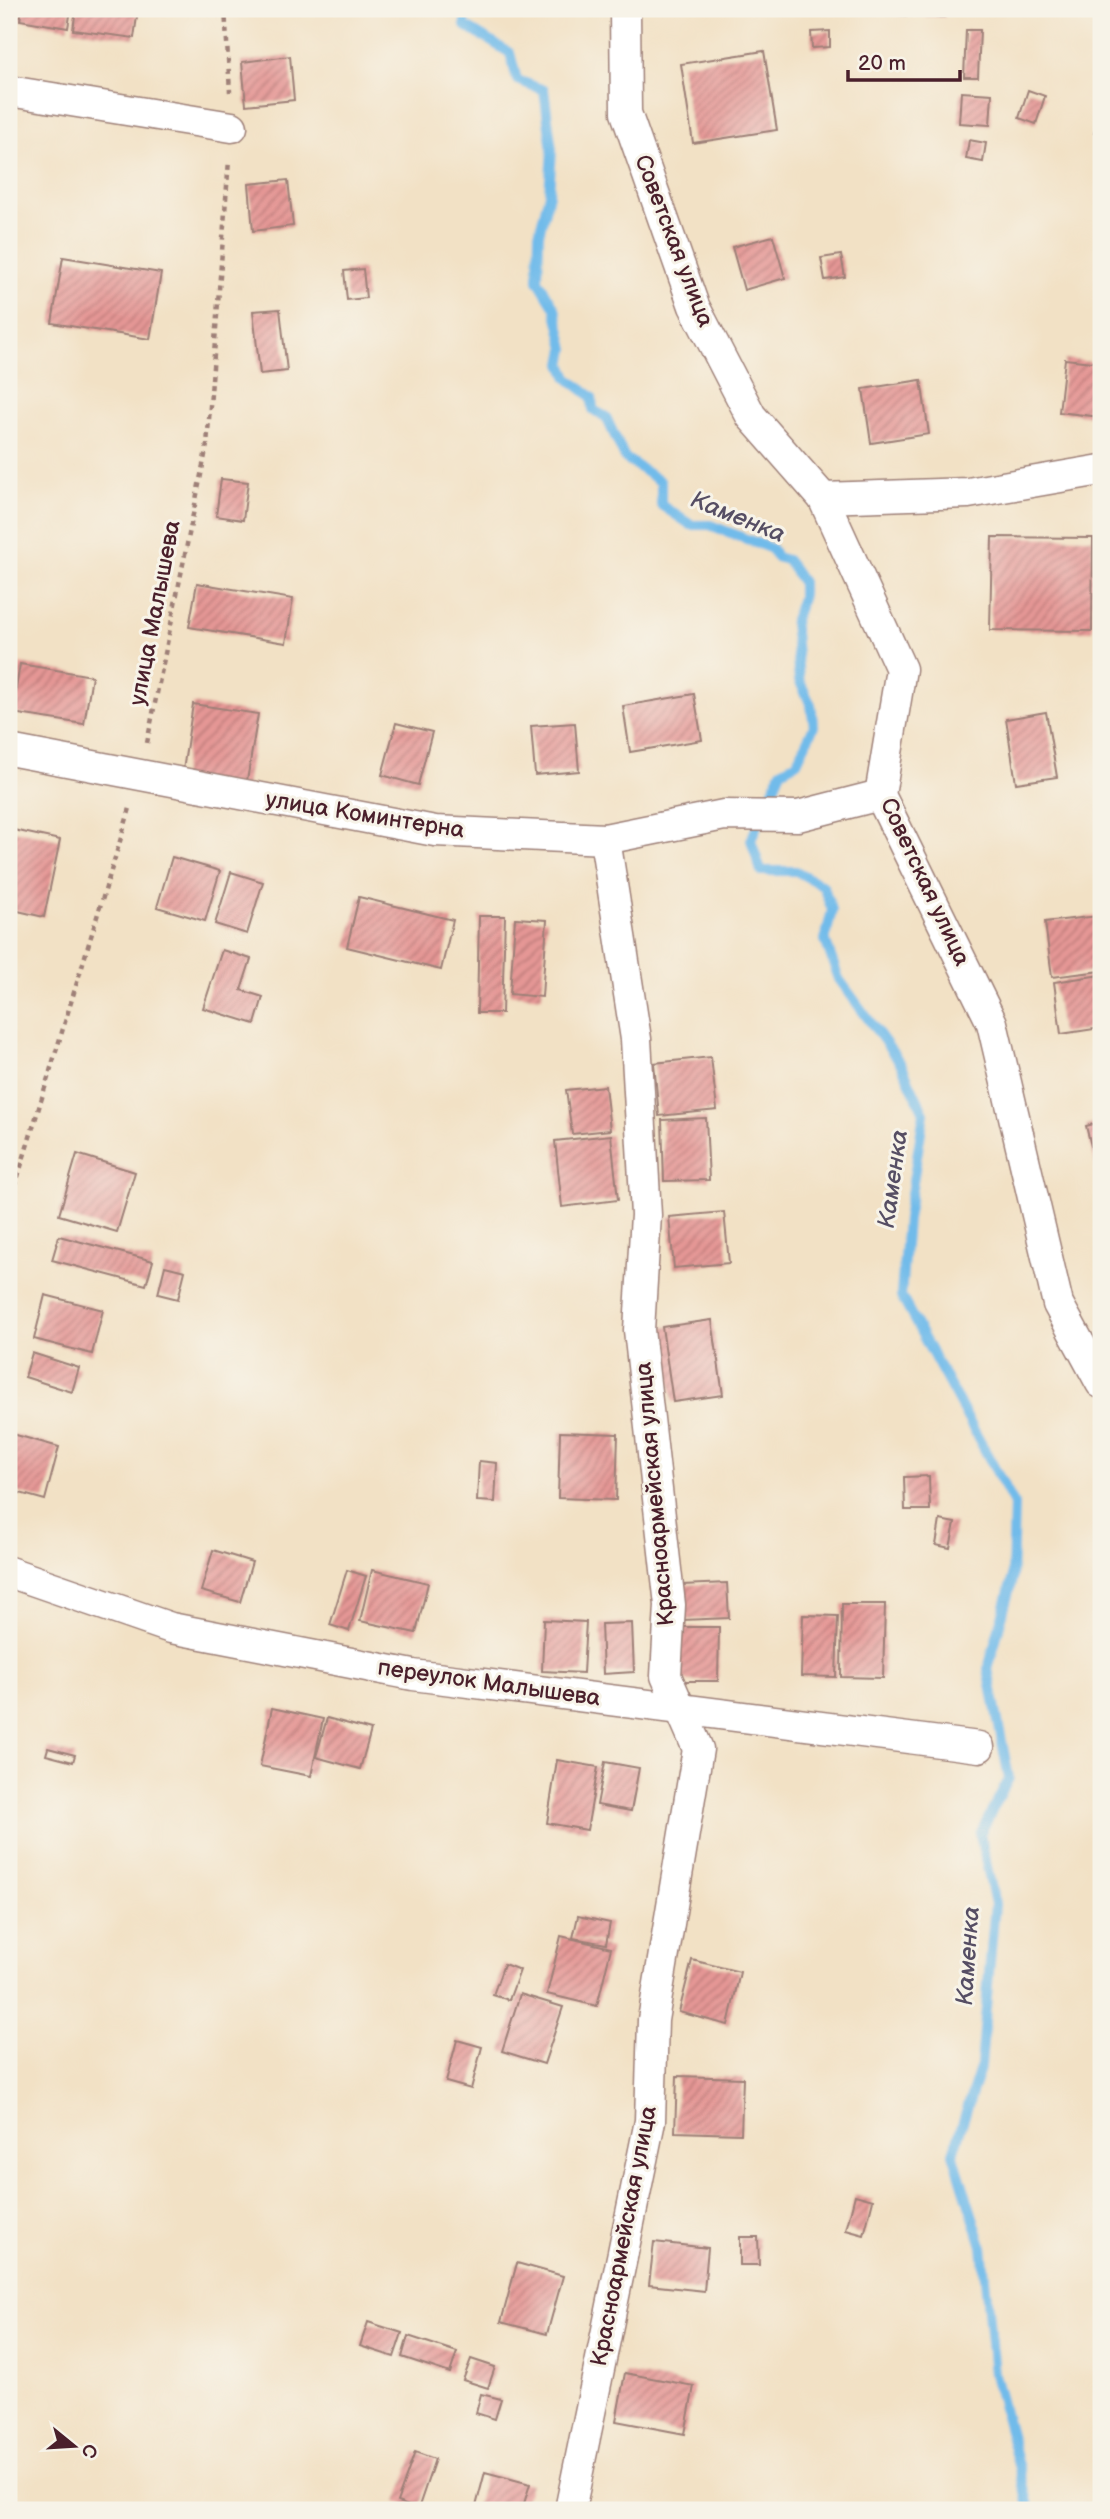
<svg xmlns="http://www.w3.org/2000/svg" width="1110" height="2519" font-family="'Balsamiq Sans',sans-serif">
	<defs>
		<pattern id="building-hatch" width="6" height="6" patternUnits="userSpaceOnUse" patternTransform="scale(1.75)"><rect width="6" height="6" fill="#e59795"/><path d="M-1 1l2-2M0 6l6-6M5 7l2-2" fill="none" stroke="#bc7b7a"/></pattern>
	</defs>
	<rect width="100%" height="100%" fill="#f7f3e8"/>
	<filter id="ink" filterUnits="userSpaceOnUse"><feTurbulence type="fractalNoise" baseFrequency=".0143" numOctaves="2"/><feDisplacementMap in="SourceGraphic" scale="14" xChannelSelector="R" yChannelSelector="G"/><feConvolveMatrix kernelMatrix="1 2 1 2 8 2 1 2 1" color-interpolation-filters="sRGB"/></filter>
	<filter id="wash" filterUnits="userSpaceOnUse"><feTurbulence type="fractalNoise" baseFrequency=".00686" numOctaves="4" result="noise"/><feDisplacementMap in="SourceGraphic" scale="28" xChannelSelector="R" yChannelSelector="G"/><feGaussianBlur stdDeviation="1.57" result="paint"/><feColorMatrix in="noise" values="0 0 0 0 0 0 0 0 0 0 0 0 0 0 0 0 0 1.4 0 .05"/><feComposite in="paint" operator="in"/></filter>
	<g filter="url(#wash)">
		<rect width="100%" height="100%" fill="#f2e1c5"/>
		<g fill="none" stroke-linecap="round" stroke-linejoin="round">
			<polyline stroke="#71bbea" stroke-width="10" points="465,9 465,26 510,53 517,80 544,90 552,150 549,194 539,234 538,280 555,308 565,349 562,364 568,378 592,397 593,410 606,417 625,458 661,482 661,505 691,525 710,525 772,549 776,557 787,560 802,582 802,598 794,621 799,680 811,705 814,726 797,762 781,771 751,840 761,871 796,871 823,886 832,910 825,940 839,979 901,1064 924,1113 907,1219 901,1296 1014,1504 1012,1580 988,1669 1009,1778 980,1834 995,1904 981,2065 953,2153 982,2246 994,2374 1030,2510"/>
		</g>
		<g id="blocks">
			<g fill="url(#building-hatch)">
				<polygon points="22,9 71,9 68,28 20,20"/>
				<polygon points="76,9 138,9 134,38 73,30"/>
				<polygon points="851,9 946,9 945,17 851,13"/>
				<polygon points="966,30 980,30 978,77 964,77"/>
				<polygon points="830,31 830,47 812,48 811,32"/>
				<polygon points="764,51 777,130 693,143 681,64"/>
				<polygon points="290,56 294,100 246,105 242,62"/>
				<polygon points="1028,90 1045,96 1036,124 1019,118"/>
				<polygon points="961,92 992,94 990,125 959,123"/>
				<polygon points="1101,111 1101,135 1094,133"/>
				<polygon points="969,140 986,143 983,162 966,159"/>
				<polygon points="288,180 293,226 253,231 249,184"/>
				<polygon points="773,236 785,278 744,290 732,247"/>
				<polygon points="841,255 845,277 825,280 821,258"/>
				<polygon points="63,257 161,273 150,339 52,323"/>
				<polygon points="363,269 366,298 347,300 344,271"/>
				<polygon points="280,309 287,371 260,374 253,311"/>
				<polygon points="1065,359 1101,363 1101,417 1059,412"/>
				<polygon points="921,380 929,434 871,443 863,389"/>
				<polygon points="221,479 248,482 243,520 216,516"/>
				<polygon points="992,537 1093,538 1092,631 990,630"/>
				<polygon points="197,583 293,599 286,643 189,627"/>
				<polygon points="20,664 92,676 84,724 12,713"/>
				<polygon points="694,694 702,740 630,752 623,706"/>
				<polygon points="193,704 258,714 246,787 182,777"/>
				<polygon points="1046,712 1057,777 1016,783 1006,719"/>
				<polygon points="396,723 432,732 418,785 382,775"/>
				<polygon points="575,723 579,771 535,775 531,726"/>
				<polygon points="9,829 60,840 44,917 9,909"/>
				<polygon points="172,857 220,871 205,921 157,907"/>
				<polygon points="231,872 263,882 247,934 215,924"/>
				<polygon points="359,897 453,920 441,970 347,947"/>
				<polygon points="479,916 505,916 502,1013 477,1013"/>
				<polygon points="1098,916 1101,971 1052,977 1045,922"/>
				<polygon points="515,918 547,920 542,997 510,994"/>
				<polygon points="222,950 251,959 241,990 263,997 255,1024 203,1008"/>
				<polygon points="1101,975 1101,1028 1061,1034 1054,982"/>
				<polygon points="711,1057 717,1110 659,1116 654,1063"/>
				<polygon points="605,1086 610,1130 572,1134 566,1090"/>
				<polygon points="706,1118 709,1180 664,1181 662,1120"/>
				<polygon points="1101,1122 1101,1182 1100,1182 1086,1126"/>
				<polygon points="611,1135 618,1200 562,1207 555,1141"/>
				<polygon points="77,1154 135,1172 117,1232 59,1215"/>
				<polygon points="724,1212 729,1263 674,1268 669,1217"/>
				<polygon points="59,1236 153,1261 146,1285 52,1260"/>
				<polygon points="165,1266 185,1271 178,1299 158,1294"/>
				<polygon points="45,1295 103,1310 92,1354 34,1339"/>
				<polygon points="712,1320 723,1395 673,1402 662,1327"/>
				<polygon points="32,1353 79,1368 72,1392 25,1377"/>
				<polygon points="560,1432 618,1434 616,1500 558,1498"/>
				<polygon points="9,1433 59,1447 45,1500 9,1490"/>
				<polygon points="479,1461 497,1463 495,1502 477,1501"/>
				<polygon points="929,1476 930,1510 905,1510 904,1477"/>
				<polygon points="940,1520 955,1523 950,1548 936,1545"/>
				<polygon points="213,1550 252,1562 240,1602 201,1591"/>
				<polygon points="347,1570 366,1576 349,1631 330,1625"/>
				<polygon points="372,1570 428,1583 416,1633 360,1621"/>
				<polygon points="727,1583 729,1618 683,1620 682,1585"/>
				<polygon points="842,1604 885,1604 883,1678 841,1677"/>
				<polygon points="803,1615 838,1616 836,1677 801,1676"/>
				<polygon points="544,1620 586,1622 583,1673 542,1671"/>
				<polygon points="632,1623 634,1672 603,1674 601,1624"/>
				<polygon points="680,1627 719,1627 718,1681 680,1681"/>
				<polygon points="272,1708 323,1719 311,1776 260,1766"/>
				<polygon points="327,1718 371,1730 360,1769 316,1757"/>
				<polygon points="48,1748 75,1755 73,1762 46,1755"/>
				<polygon points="557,1760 598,1767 587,1830 547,1823"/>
				<polygon points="605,1762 639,1768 631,1811 597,1805"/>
				<polygon points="578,1916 610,1923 606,1944 573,1938"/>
				<polygon points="561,1936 611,1948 597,2006 547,1994"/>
				<polygon points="692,1960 740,1972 728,2025 679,2012"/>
				<polygon points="504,1964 520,1970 509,2000 493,1995"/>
				<polygon points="520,1994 563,2007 544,2064 502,2051"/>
				<polygon points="457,2040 482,2047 471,2089 446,2082"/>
				<polygon points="677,2076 743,2078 741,2134 675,2132"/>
				<polygon points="855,2195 873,2200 864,2235 846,2230"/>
				<polygon points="740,2237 758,2237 759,2265 740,2265"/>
				<polygon points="654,2242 708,2248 704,2291 649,2285"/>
				<polygon points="517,2263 563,2276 547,2334 501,2322"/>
				<polygon points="368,2322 402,2333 394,2357 360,2346"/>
				<polygon points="408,2336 457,2352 450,2373 402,2357"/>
				<polygon points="471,2359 495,2367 488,2388 463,2380"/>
				<polygon points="625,2373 694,2386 685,2434 616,2421"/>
				<polygon points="481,2394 501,2399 495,2419 476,2413"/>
				<polygon points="415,2452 435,2459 418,2509 397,2502"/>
				<polygon points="485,2472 530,2484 522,2510 475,2510"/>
			</g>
		</g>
	</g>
	<g filter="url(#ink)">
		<use href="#blocks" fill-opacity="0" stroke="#9e8078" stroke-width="2"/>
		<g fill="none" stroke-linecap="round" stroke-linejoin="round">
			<defs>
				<g id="street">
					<polyline points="625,9 626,113 694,306 751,416 823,498 901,669 880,795 992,1023 1058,1304 1101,1383"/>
					<polyline points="9,91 232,127"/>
					<polyline points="823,498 968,493 1101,470"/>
					<polyline points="9,750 435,831 605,839 724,815 798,816 880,795"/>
					<polyline points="9,1572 171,1628 413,1675 979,1747"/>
					<polyline points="570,2510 650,2121 653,2020 698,1749 666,1676 670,1605 639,1330 646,1215 636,1039 605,839"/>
				</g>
			</defs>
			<use href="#street" stroke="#9e8078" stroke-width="33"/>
			<g stroke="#9e8078" stroke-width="4.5" stroke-dasharray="5 5" stroke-linecap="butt">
				<polyline points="225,9 230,92"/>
				<polyline points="147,743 207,445 229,160"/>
				<polyline points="9,1206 131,805"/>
			</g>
			<use href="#street" stroke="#fff" stroke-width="30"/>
		</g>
	</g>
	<g text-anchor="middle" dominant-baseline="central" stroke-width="6" stroke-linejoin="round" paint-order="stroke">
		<g font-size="23" fill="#4a1f2b" stroke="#f7f3e8">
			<text transform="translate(674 241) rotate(69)">Советская улица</text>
			<text transform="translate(155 613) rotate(-79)">улица Малышева</text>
			<text transform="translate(365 815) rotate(9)">улица Коминтерна</text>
			<text transform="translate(925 882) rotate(65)">Советская улица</text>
			<text transform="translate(655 1494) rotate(-95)">Красноармейская улица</text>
			<text transform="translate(489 1683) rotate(8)">переулок Малышева</text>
			<text transform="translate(624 2236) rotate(-79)">Красноармейская улица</text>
		</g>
		<g font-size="24" font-style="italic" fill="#564e64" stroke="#f7f3e8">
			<text transform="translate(738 517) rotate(22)">Каменка</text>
			<text transform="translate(893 1179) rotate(-82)">Каменка</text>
			<text transform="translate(968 1956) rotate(-86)">Каменка</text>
		</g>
	</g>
	<rect width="1110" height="2519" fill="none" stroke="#f7f3e8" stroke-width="35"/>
	<g transform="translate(74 2446) rotate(108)" stroke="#f7f3e8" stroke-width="5" paint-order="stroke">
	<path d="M0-5L12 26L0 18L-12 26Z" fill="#4a1f2b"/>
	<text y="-10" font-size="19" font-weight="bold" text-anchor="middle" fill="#4a1f2b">С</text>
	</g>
	<path d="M848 70v10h112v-10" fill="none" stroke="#4a1f2b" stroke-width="3.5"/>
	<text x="858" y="70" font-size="21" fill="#4a1f2b" stroke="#f7f3e8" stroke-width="5" paint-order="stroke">20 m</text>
</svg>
